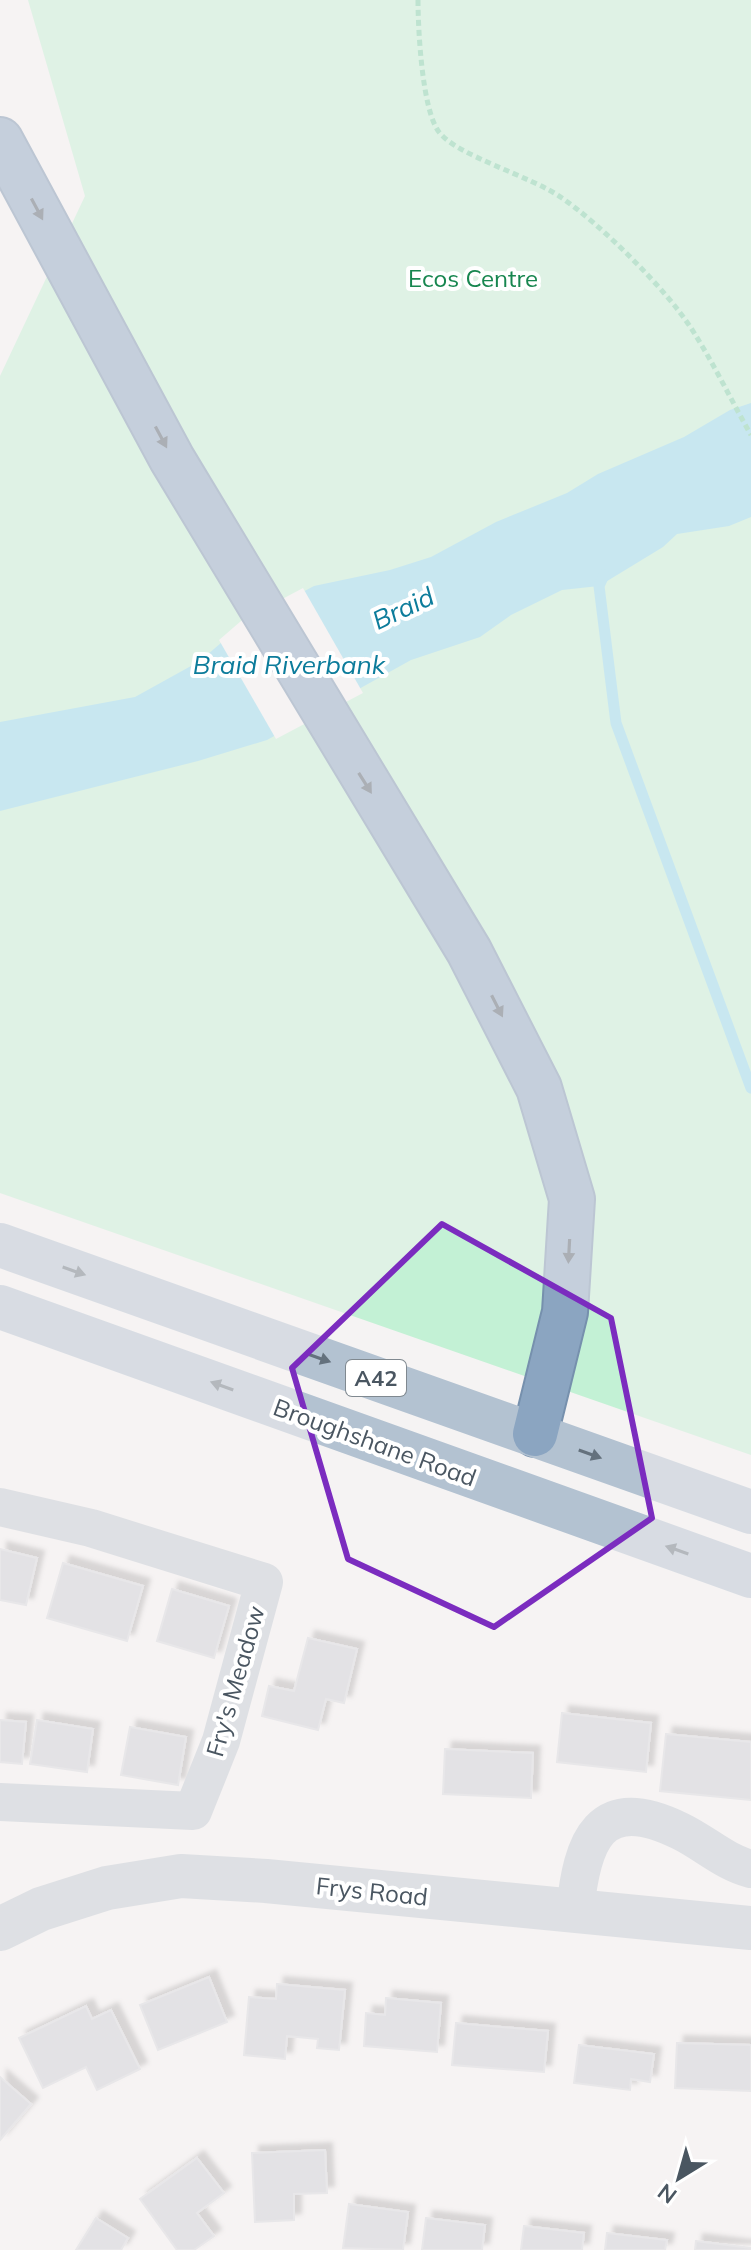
<svg xmlns="http://www.w3.org/2000/svg" width="751" height="2250" font-family="Mulish,sans-serif">
	<defs>
		<filter id="shadow"><feDropShadow dx="7" dy="-7" stdDeviation="2" flood-color="#0004"/></filter>
	</defs>
	<rect width="100%" height="100%" fill="#f5f3f3"/>
	<polygon fill="#c3f1d5" points="28,0 751,0 751,1455 0,1193 0,376 85,196"/>
	<polygon fill="#90daee" points="751,403 751,517 729,526 677,534 663,547 599,586 562,590 511,615 480,637 411,660 267,740 198,761 0,811 0,722 135,697 200,661 243,624 314,586 390,570 431,557 496,522 567,493 598,474 684,437 730,410"/>
	<polygon fill="#f5f3f3" points="303,588 363,693 276,739 219,640 241,621"/>
	<g fill="none" stroke-linecap="round" stroke-linejoin="round">
		<polyline stroke="#90daee" stroke-width="11" points="604,575 599,586 616,723 751,1088"/>
	</g>
	<g fill="#cdcfd5" stroke="#d7d9de" stroke-width="2" filter="url(#shadow)">
		<polygon points="0,1549 37,1558 26,1605 0,1600"/>
		<polygon points="63,1563 143,1586 127,1641 47,1618"/>
		<polygon points="172,1589 229,1606 214,1658 157,1641"/>
		<polygon points="308,1638 357,1649 344,1703 326,1699 318,1730 262,1716 269,1686 294,1691"/>
		<polygon points="562,1713 651,1723 646,1772 557,1762"/>
		<polygon points="0,1720 26,1722 22,1764 0,1762"/>
		<polygon points="37,1720 93,1729 87,1772 30,1764"/>
		<polygon points="130,1727 186,1737 178,1785 121,1775"/>
		<polygon points="666,1734 751,1742 751,1800 660,1791"/>
		<polygon points="445,1749 533,1753 531,1798 443,1794"/>
		<polygon points="209,1977 227,2022 158,2050 140,2005"/>
		<polygon points="277,1984 345,1990 339,2050 317,2048 318,2039 287,2036 285,2059 244,2055 249,1997 276,1999"/>
		<polygon points="386,1998 441,2003 437,2052 364,2046 366,2013 385,2015"/>
		<polygon points="86,2006 92,2019 111,2010 140,2069 97,2090 86,2067 43,2088 19,2038"/>
		<polygon points="456,2023 548,2031 544,2072 452,2065"/>
		<polygon points="677,2043 751,2045 751,2091 675,2088"/>
		<polygon points="579,2045 654,2054 650,2082 631,2079 630,2090 574,2083"/>
		<polygon points="0,2077 31,2104 0,2140"/>
		<polygon points="325,2150 327,2193 294,2194 294,2220 255,2222 252,2153"/>
		<polygon points="197,2158 224,2193 197,2213 214,2236 194,2250 177,2250 140,2199"/>
		<polygon points="349,2204 408,2212 403,2250 343,2248"/>
		<polygon points="96,2218 128,2238 121,2250 76,2250"/>
		<polygon points="426,2218 485,2225 482,2250 422,2250"/>
		<polygon points="524,2226 584,2233 582,2250 521,2250"/>
		<polygon points="607,2233 667,2240 665,2250 605,2250"/>
		<polygon points="696,2241 751,2248 751,2250 695,2250"/>
	</g>
	<g fill="none" stroke-linecap="round" stroke-linejoin="round">
		<defs>
			<polyline id="motorway" points="0,140 172,459 469,951 539,1088 572,1199 565,1312 535,1434"/>
		</defs>
		<use href="#motorway" stroke="#7690ad" stroke-width="48"/>
		<path stroke="#7ad0a6" stroke-width="5" stroke-dasharray="6 4" stroke-linecap="butt" d="M418,0C418,29 422,110 439,132C457,156 531,176 562,198C601,225 665,288 691,328C713,362 731,400 751,435"/>
		<g stroke="#c1cad2" stroke-width="38">
			<polyline points="0,1507 91,1528 264,1582 221,1741 193,1811 0,1802"/>
			<path d="M575,1911C582,1841 599,1791 680,1831C705,1843 724,1862 751,1869"/>
		</g>
		<polyline stroke="#c1cad2" stroke-width="44" points="0,1929 41,1909 107,1888 181,1876 266,1881 751,1928"/>
		<g stroke="#b3c2d1" stroke-width="44">
			<polyline points="0,1245 751,1512"/>
			<polyline points="0,1307 751,1576"/>
		</g>
		<use href="#motorway" stroke="#8ba5c1" stroke-width="44"/>
	</g>
	<defs><path id="oneway-solid" d="M-6-.8H1V-3.2L6.5 0L1 3.2V.8H-6Z" transform="scale(2)"/></defs>
	<g fill="#505e6b">
		<use href="#oneway-solid" transform="translate(37 209) rotate(62)"/>
		<use href="#oneway-solid" transform="translate(161 437) rotate(62)"/>
		<use href="#oneway-solid" transform="translate(365 783) rotate(58)"/>
		<use href="#oneway-solid" transform="translate(497 1006) rotate(63)"/>
		<use href="#oneway-solid" transform="translate(569 1251) rotate(93)"/>
	</g>
	<g fill="#64717d">
		<use href="#oneway-solid" transform="translate(74 1271) rotate(19)"/>
		<use href="#oneway-solid" transform="translate(319 1358) rotate(19)"/>
		<use href="#oneway-solid" transform="translate(222 1386) rotate(-160)"/>
		<use href="#oneway-solid" transform="translate(590 1454) rotate(20)"/>
		<use href="#oneway-solid" transform="translate(677 1550) rotate(-161)"/>
	</g>
	<path d="M0 0H751V2250H0ZM442,1224L611,1318L652,1518L494,1627L348,1559L292,1368Z" fill="#f5f3f3" fill-opacity=".55" fill-rule="evenodd"/>
	<path fill="none" stroke="#7b2cbf" stroke-width="6" stroke-linejoin="round" d="M442,1224L611,1318L652,1518L494,1627L348,1559L292,1368Z"/>
	<g text-anchor="middle" dominant-baseline="central" stroke-width="8" stroke-linejoin="round" paint-order="stroke">
		<rect fill="#fff" stroke="#808990" stroke-width="2" x="346" y="1360" width="60" height="36" rx="6"/>
		<g font-size="22" font-weight="bold" fill="#4a5661">
			<text x="376" y="1378">A42</text>
		</g>
		<g font-size="24" fill="#17864f" stroke="#fff">
			<text x="473" y="278">Ecos Centre</text>
		</g>
		<g font-size="24" fill="#4a5661" stroke="#fff">
			<text transform="translate(375 1442) rotate(20)">Broughshane Road</text>
			<text transform="translate(235 1681) rotate(-74)">Fry's Meadow</text>
			<text transform="translate(372 1891) rotate(6)">Frys Road</text>
		</g>
		<g font-size="26" font-style="italic" fill="#0c7c9b" stroke="#fff">
			<text transform="translate(403 608) rotate(-25)">Braid</text>
			<text x="289" y="664">Braid Riverbank</text>
		</g>
	</g>
	<g transform="translate(679 2178) rotate(217)" stroke="#ffffff" stroke-width="6" paint-order="stroke">
	<path d="M0-6L14 30L0 20L-14 30Z" fill="#4a5661"/>
	<text y="-12" font-size="22" font-weight="bold" text-anchor="middle" fill="#4a5661">N</text>
	</g>
</svg>
